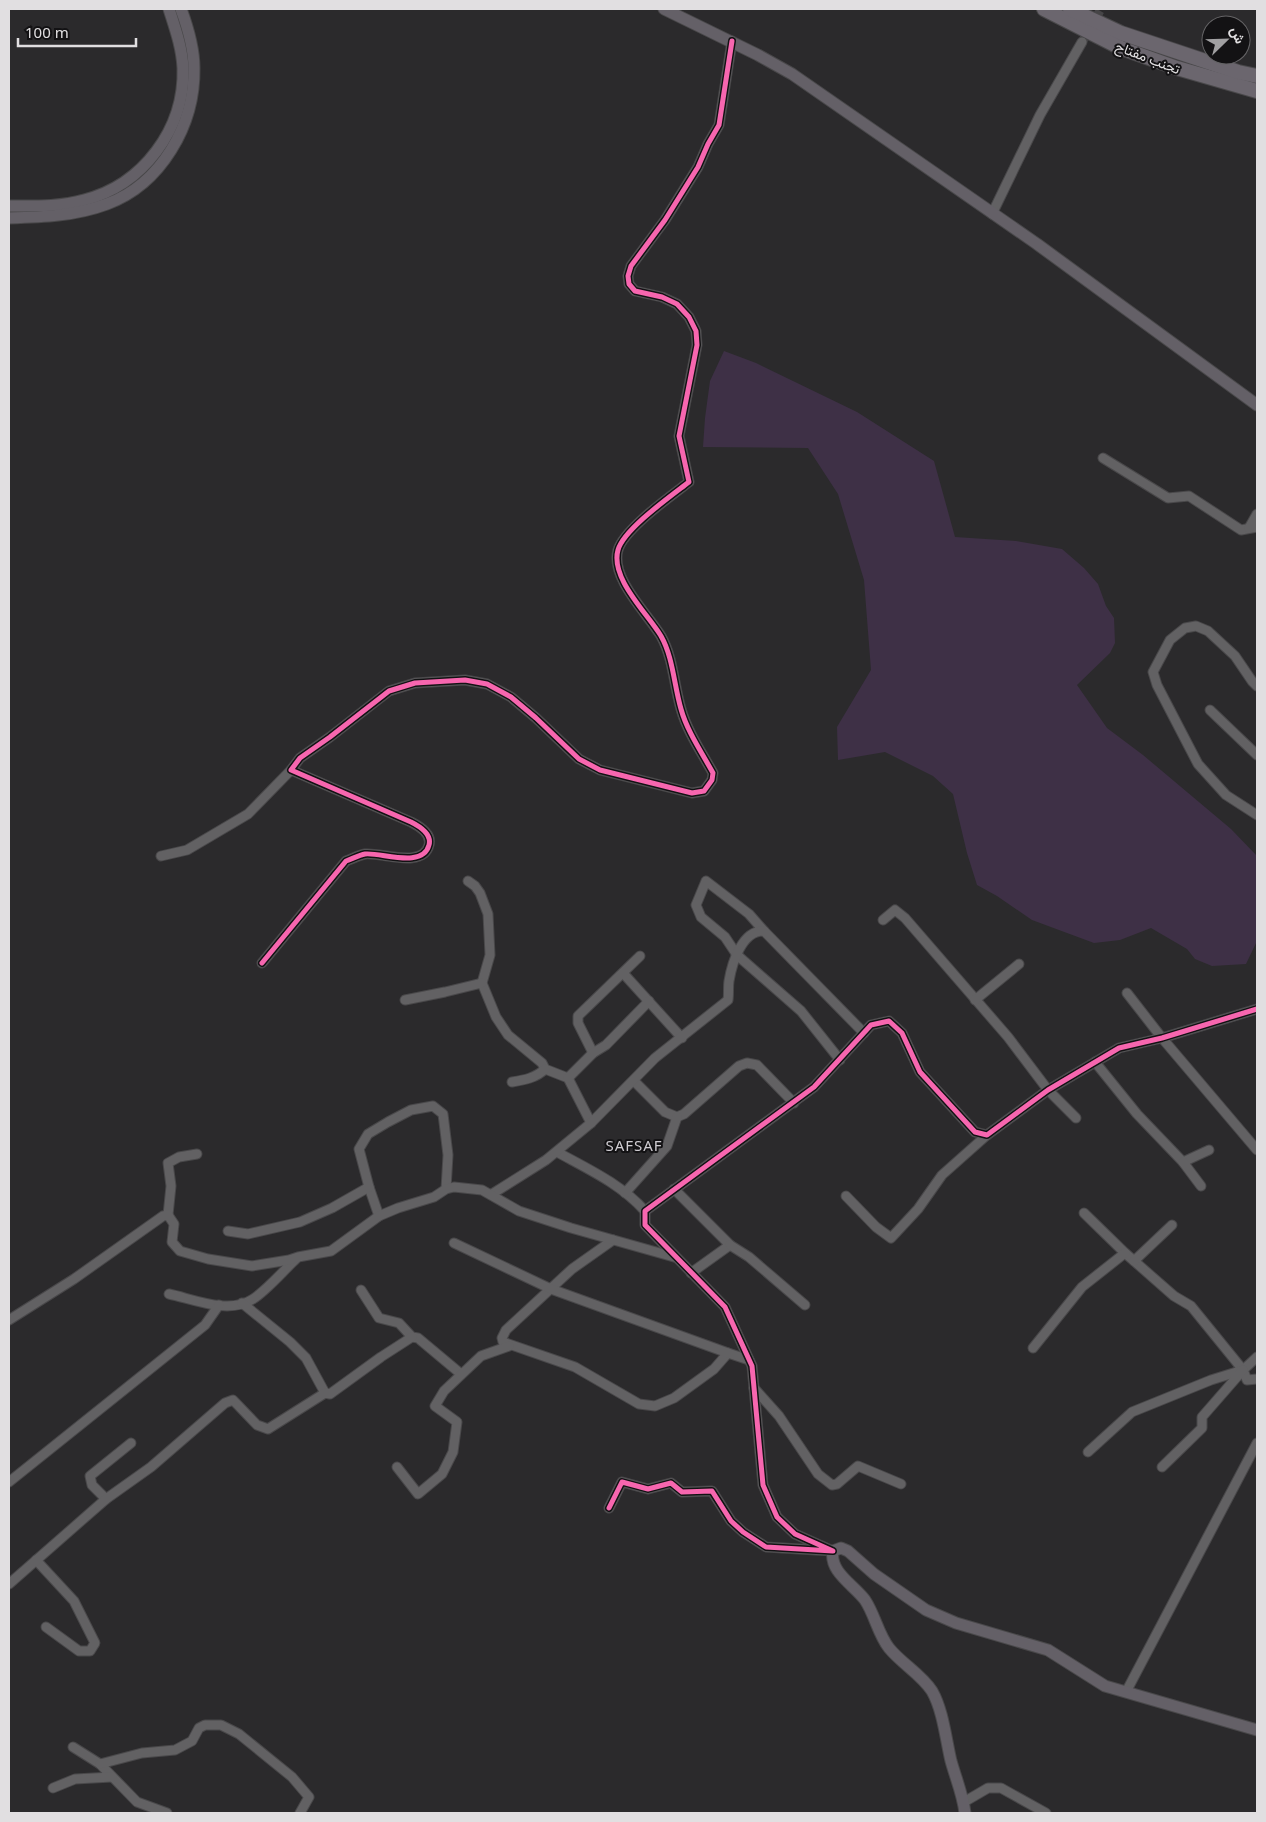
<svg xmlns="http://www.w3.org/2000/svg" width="1266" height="1822" font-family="'Noto Sans',Vazirmatn,sans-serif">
	<rect width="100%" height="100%" fill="#2b2a2c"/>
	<polygon fill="#3e3046" points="724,351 756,363 857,412 934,461 955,537 1016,541 1062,549 1084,568 1098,584 1106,606 1114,618 1115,643 1110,653 1077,685 1107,728 1143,755 1231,829 1257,856 1257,941 1246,964 1212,966 1195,959 1187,949 1151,928 1120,940 1094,943 1032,920 997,896 977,885 967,853 953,794 933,776 885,752 838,760 837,727 871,670 864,580 838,494 808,448 703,447 705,418 710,381"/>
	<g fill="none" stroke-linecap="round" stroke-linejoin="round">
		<polyline stroke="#464547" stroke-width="9" stroke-dasharray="9 4.5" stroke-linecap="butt" points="1082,42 1101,9"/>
		<defs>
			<g id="minor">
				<polyline points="992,214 1040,115 1082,42"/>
				<polyline points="1103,458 1168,498 1189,496 1241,530 1257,527"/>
				<polyline points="1249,528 1257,514"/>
				<polyline points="1257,686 1252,681 1235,656 1208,631 1196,626 1185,628 1170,640 1153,672 1157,685 1198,764 1226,795 1257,815"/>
				<polyline points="1210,710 1257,755"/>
				<polyline points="161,856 187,850 248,814 291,770"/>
				<polyline points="468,881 475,886 480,893 488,914 490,955 482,983 496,1017 508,1035 542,1063 545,1069 568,1078 591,1123"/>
				<polyline points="883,920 895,910 905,918 1008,1037 1048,1090 1076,1118"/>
				<polyline points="764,931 749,914 706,881 696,905 701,917 725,937 737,955 801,1011 840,1060"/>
				<path d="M262,963L346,861C352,859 359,855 365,854C381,852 423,869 429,845C432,834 419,826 411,822L291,770L300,758L330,737L389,691L415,683L465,680L487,684L511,697L536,718L579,759L600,770L692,793L704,791L712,780L713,773C702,753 687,731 681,709C674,685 673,657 661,636C647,613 610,578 618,550C624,529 671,496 689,482L679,436L697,345L696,331L689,317L677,304L662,297L635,291L629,284L628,276L631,266L665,220L698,167L708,144L719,125L732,41"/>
				<polyline points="623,973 682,1038"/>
				<polyline points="1127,993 1162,1038 1257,1150"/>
				<polyline points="405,1000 445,992 482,983"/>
				<polyline points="975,1000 1019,964"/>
				<polyline points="593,1053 578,1023 578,1016 640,956"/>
				<polyline points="1095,1062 1137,1114 1183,1162 1209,1150"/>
				<polyline points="568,1078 593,1053 606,1045 649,1001"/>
				<polyline points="634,1081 665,1112 677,1117 684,1114 739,1066 747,1063 757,1065 794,1103"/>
				<path d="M512,1082C524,1080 536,1078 545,1069"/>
				<path d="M557,1152C588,1169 621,1184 645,1211"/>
				<polyline points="1183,1162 1201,1186"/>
				<polyline points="369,1187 379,1216"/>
				<polyline points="674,1189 730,1245 691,1273"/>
				<polyline points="625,1193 667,1146 677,1117"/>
				<path d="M492,1194L546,1160L591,1123L655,1058L728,1000C729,994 728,987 729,981C732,963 742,930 764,931L864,1033"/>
				<polyline points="846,1196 876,1227 891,1238 918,1209 942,1175 987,1135"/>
				<polyline points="1084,1213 1125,1253 1174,1296 1191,1306 1243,1370"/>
				<polyline points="168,1215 171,1186 168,1163 179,1157 197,1154"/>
				<polyline points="228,1231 248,1234 300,1222 332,1208 369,1187 359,1149 368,1134 388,1122 411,1110 433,1106 443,1114 448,1155 446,1189"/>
				<polyline points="613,1240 572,1269 506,1330 502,1338 503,1342 575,1367 639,1404 655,1406 674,1398 714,1369 728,1353"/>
				<polyline points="454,1243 551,1289 728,1353 749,1360"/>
				<polyline points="730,1245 749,1257 805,1305"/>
				<polyline points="1134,1261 1172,1225"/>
				<polyline points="361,1290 379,1318 399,1323 412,1337 418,1338 461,1374"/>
				<path d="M169,1294C193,1299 229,1315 253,1299C267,1290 283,1271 296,1259"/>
				<polyline points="242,1303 290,1342 306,1358 325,1393"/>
				<polyline points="9,1320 74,1279 163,1216 168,1215 174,1224 172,1242 180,1251 208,1259 252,1266 289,1260 298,1257 331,1251 379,1216 398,1208 434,1197 446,1189 454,1187 482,1190 519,1211 571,1228 674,1257"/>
				<polyline points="1033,1348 1082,1287 1125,1253"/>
				<polyline points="1257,1357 1243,1370 1247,1380 1257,1379"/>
				<polyline points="754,1388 779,1416 818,1474 832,1485 837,1484 858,1466 901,1484"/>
				<polyline points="1088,1452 1132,1412 1211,1380 1243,1370"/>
				<polyline points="397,1467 418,1494 442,1474 453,1452 457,1422 435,1406 444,1391 481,1356 509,1346"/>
				<polyline points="1162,1467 1202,1428 1202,1417 1243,1370"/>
				<polyline points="9,1482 205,1325 219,1305"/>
				<polyline points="106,1499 92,1485 90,1476 131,1443"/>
				<polyline points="609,1508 622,1482 648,1489 671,1483 682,1492 712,1491 731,1521 743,1532 766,1547 833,1551 795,1534 777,1517 763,1485 752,1366 725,1307 645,1225 645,1211 814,1087 871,1025 889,1021 902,1033 920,1072 975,1132 987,1135 1048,1090 1119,1048 1162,1038 1257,1009"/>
				<polyline points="36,1560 74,1601 95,1643 90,1651 79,1651 46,1627"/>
				<polyline points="9,1584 106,1499 151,1467 225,1403 233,1400 257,1425 268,1429 325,1393 330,1394 381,1357 412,1337"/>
				<polyline points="1126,1692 1257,1443"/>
				<polyline points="73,1747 100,1764 137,1802 167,1813"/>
				<polyline points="100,1764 142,1753 175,1750 192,1741 199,1728 205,1725 221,1725 239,1734 292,1777 309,1797 300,1813"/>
				<polyline points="53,1788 75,1779 112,1777"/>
				<polyline points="964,1802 988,1788 1001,1788 1046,1813"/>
			</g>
			<g id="major">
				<polyline points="664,9 758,55 792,74 1037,244 1257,405"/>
				<path d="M9,206C34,206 60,207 84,200C143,185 185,129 183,68C182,47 175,28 169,9"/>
				<path d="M9,218C42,217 75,216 107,204C161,184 195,125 194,68C194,48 188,28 181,9"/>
				<path d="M965,1813C963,1795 956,1779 951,1761C946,1740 943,1710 932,1691C921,1674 902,1664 889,1648C878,1634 875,1615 865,1600C854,1585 829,1572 833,1551L841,1548L848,1551L874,1574L926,1610L956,1623L1048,1650L1105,1686L1257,1730"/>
			</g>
			<g id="highway">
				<polyline points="1044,9 1121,48 1177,68 1257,91"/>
				<polyline points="1070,9 1121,33 1238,72 1257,76"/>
			</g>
		</defs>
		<use href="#minor" stroke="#49484a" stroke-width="11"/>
		<use href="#major" stroke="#49484a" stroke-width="13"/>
		<use href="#highway" stroke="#49484a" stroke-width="16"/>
		<use href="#minor" stroke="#626163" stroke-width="9"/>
		<use href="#major" stroke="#646067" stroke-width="11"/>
		<use href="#highway" stroke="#6b666e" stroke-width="14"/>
		<defs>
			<g id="cycleway">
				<path d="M262,963L346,861C352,859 359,855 365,854C381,852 423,869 429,845C432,834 419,826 411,822L291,770L300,758L330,737L389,691L415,683L465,680L487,684L511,697L536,718L579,759L600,770L692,793L704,791L712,780L713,773C702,753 687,731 681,709C674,685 673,657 661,636C647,613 610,578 618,550C624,529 671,496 689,482L679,436L697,345L696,331L689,317L677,304L662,297L635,291L629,284L628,276L631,266L665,220L698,167L708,144L719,125L732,41"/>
				<polyline points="609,1508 622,1482 648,1489 671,1483 682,1492 712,1491 731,1521 743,1532 766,1547 833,1551 795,1534 777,1517 763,1485 752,1366 725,1307 645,1225 645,1211 814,1087 871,1025 889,1021 902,1033 920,1072 975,1132 987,1135 1048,1090 1119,1048 1162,1038 1257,1009"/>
			</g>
		</defs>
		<use href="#cycleway" stroke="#131214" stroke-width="8"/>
		<use href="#cycleway" stroke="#f766af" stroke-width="5"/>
	</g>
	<g text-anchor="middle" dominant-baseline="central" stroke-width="4" stroke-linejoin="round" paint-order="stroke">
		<g font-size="14" fill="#e1dfe1" stroke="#131214">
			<text transform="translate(1148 57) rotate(21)">تجنب مفتاح</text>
		</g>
		<g font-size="15" letter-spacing="1" fill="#cfccd1" stroke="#131214">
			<text x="634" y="1145">SAFSAF</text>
		</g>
	</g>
	<rect width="1266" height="1822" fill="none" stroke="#e1dfe1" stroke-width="20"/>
	<g transform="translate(1226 40) rotate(67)"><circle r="24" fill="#131214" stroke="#656466"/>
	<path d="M0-4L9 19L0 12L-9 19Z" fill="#a1a0a2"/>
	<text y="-8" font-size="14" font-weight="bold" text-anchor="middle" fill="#e1dfe1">ش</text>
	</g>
	<path d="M18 38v8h118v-8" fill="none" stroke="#e1dfe1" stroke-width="2.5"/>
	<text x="25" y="38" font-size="15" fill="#e1dfe1" stroke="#131214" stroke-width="4" paint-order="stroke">100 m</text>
</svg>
